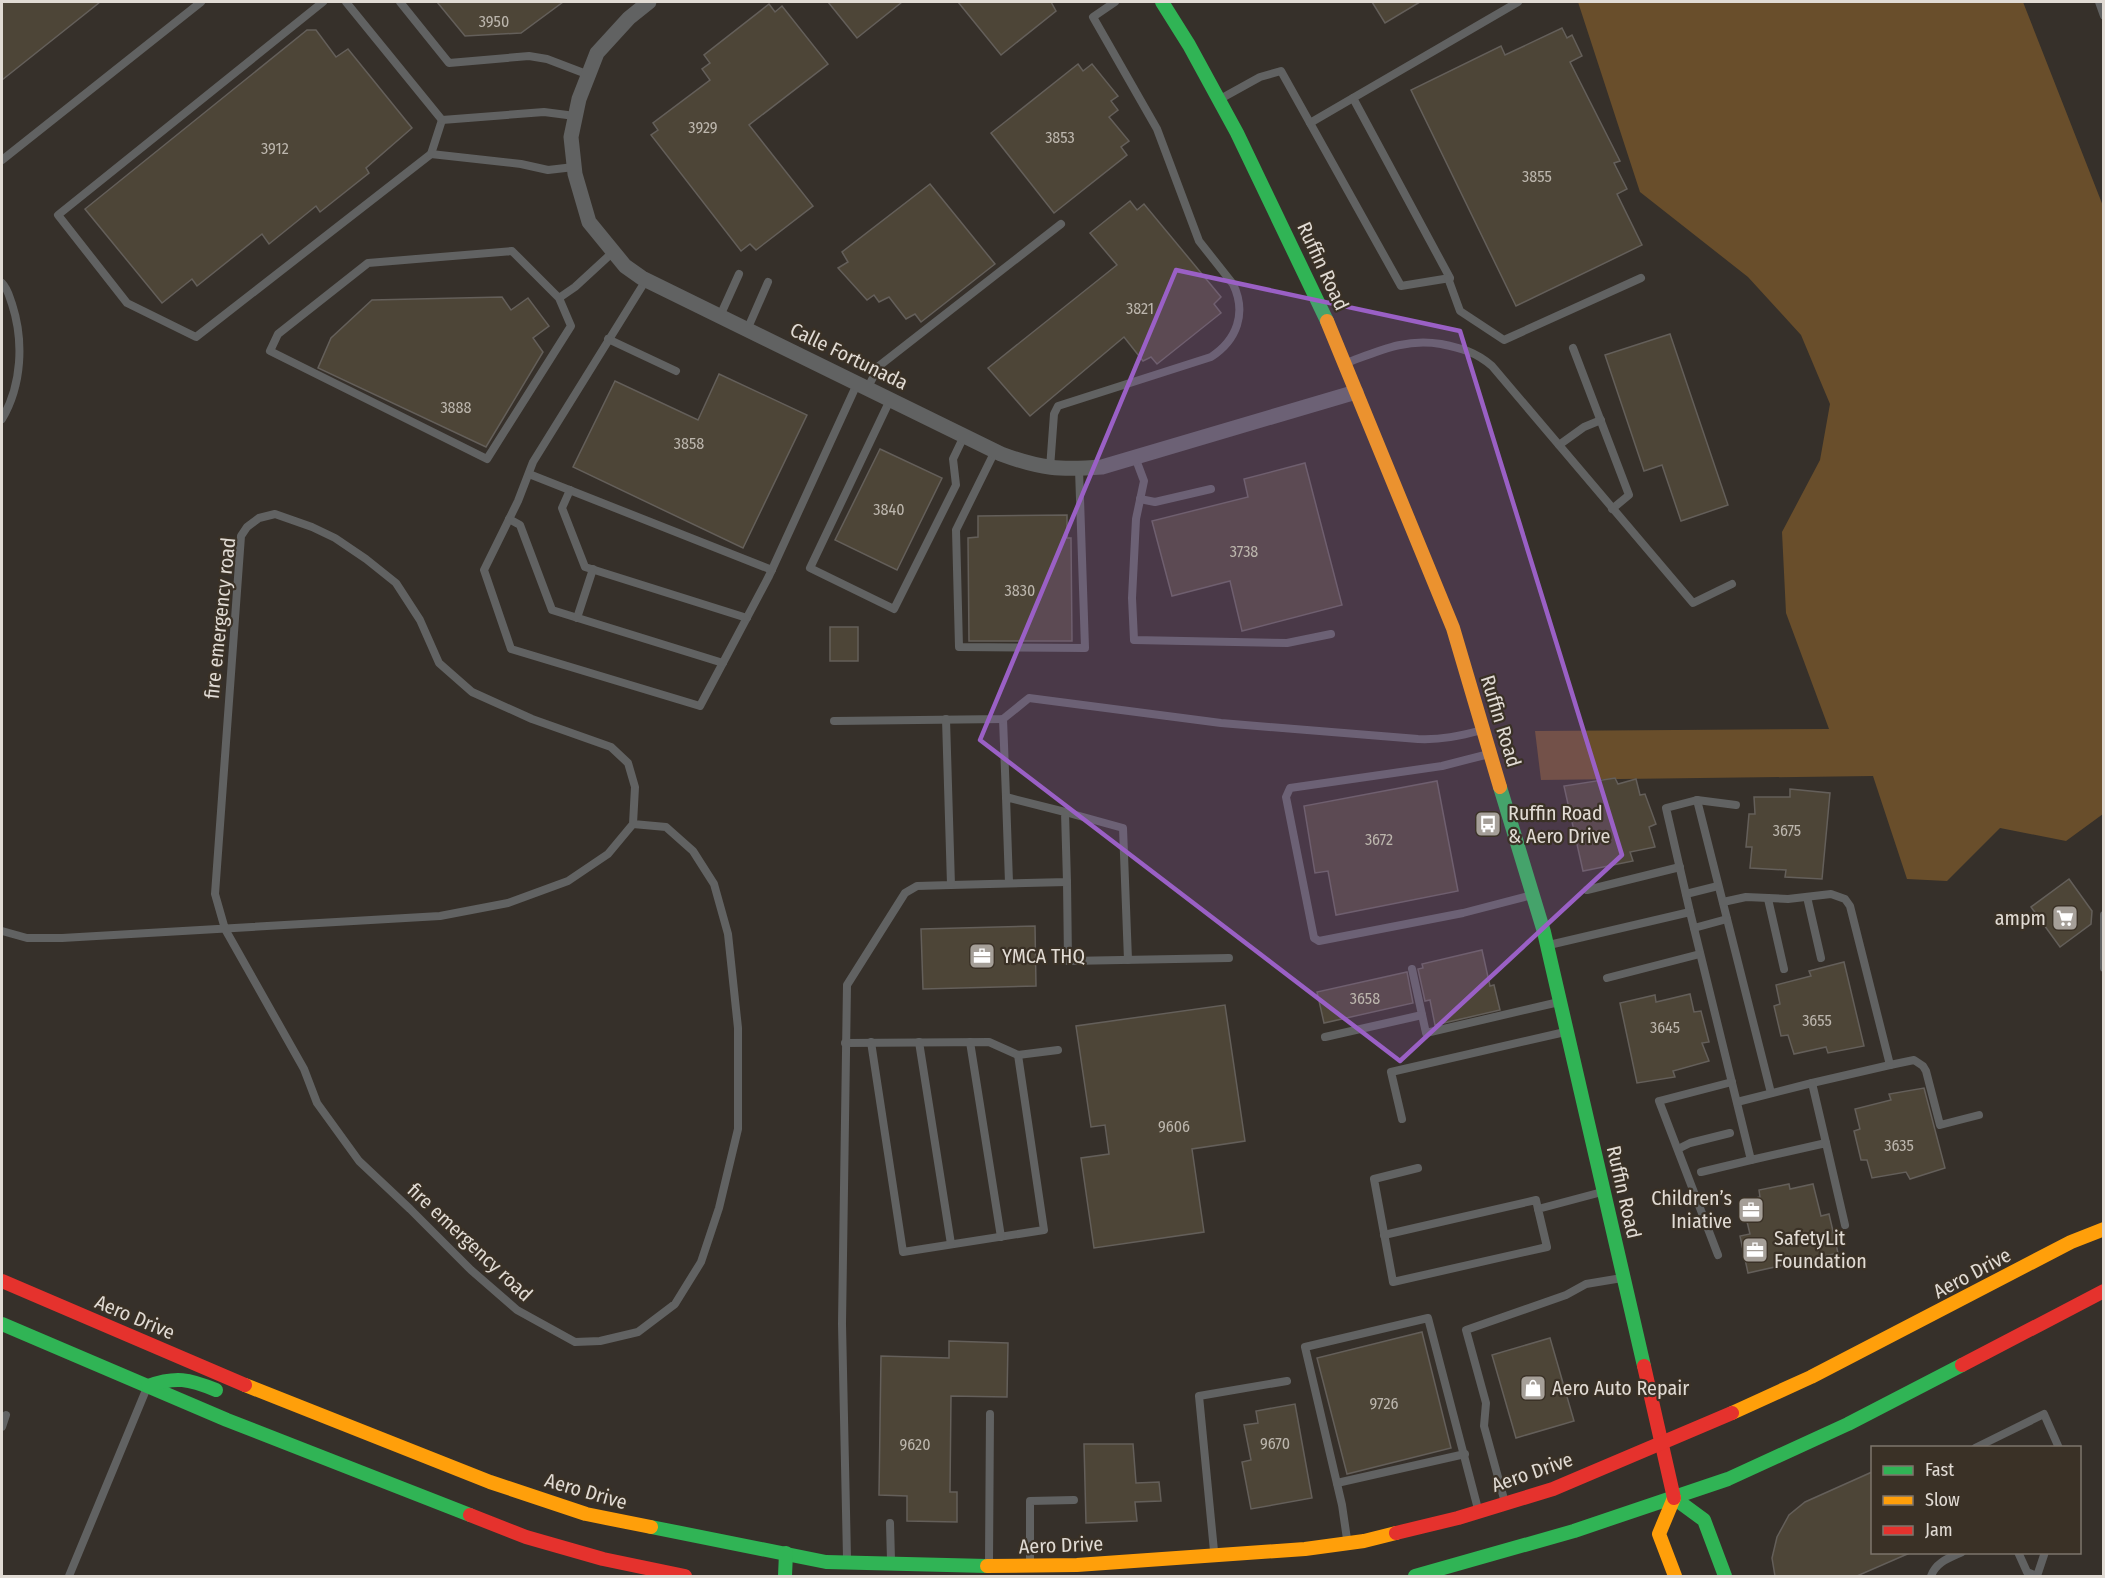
<svg xmlns="http://www.w3.org/2000/svg" width="2105" height="1578" font-family="'Fira Sans Condensed',sans-serif">
	<rect width="100%" height="100%" fill="#36302a"/>
	<polygon fill="#694e2b" points="1578,2 2023,2 2103,206 2103,814 2066,841 2000,828 1947,881 1907,879 1873,776 1541,780 1535,731 1829,729 1786,613 1782,532 1820,460 1830,404 1801,335 1748,277 1640,192"/>
	<g fill="#4d4537" stroke="#645f5a" stroke-width="1.5">
		<polygon points="2,2 100,2 2,80"/>
		<polygon points="437,2 563,2 521,33 465,36"/>
		<polygon points="828,2 902,2 857,38"/>
		<polygon points="958,2 1051,2 1056,11 1001,55"/>
		<polygon points="1372,2 1420,2 1385,23"/>
		<polygon points="769,4 775,12 782,6 828,64 749,125 813,206 756,250 750,244 741,251 651,135 658,130 653,123 710,80 702,69 710,63 704,55"/>
		<polygon points="1562,28 1567,38 1572,35 1582,56 1570,62 1620,161 1614,163 1627,189 1617,194 1642,245 1516,306 1411,90 1501,46 1505,55"/>
		<polygon points="307,30 316,30 336,57 348,49 412,128 366,168 369,173 320,212 316,206 269,244 262,234 197,286 192,279 162,303 85,209"/>
		<polygon points="1078,64 1083,71 1092,64 1118,96 1111,101 1118,110 1109,117 1129,141 1121,147 1127,155 1054,213 991,133"/>
		<polygon points="930,184 995,264 921,322 915,314 906,319 889,297 879,302 874,295 867,300 838,268 848,262 842,252"/>
		<polygon points="1130,201 1137,210 1144,204 1221,297 1214,304 1221,313 1157,364 1151,357 1143,361 1124,337 1030,416 988,368 1117,265 1090,233"/>
		<polygon points="502,297 511,310 528,298 549,326 533,338 543,352 486,447 318,368 331,338 372,300"/>
		<polygon points="1670,334 1728,505 1681,521 1662,465 1644,471 1605,355"/>
		<polygon points="719,374 807,415 743,548 573,467 615,381 698,420"/>
		<polygon points="880,449 942,478 897,570 835,540"/>
		<polygon points="1305,463 1342,605 1242,631 1230,581 1172,596 1152,521 1248,497 1244,479"/>
		<polygon points="1067,515 1067,538 1071,538 1072,641 969,641 968,538 978,537 978,516"/>
		<rect x="830" y="627" width="28" height="34"/>
		<polygon points="1615,778 1618,784 1636,779 1640,795 1645,794 1656,824 1649,827 1655,847 1630,852 1633,861 1583,871 1564,786"/>
		<polygon points="1437,781 1458,891 1336,915 1328,871 1315,873 1304,806"/>
		<polygon points="1790,789 1830,793 1822,879 1785,877 1786,870 1750,868 1752,847 1746,847 1749,814 1755,814 1754,797 1790,797"/>
		<polygon points="2069,879 2092,911 2091,924 2060,947 2031,907"/>
		<polygon points="1035,926 1036,986 923,989 921,929"/>
		<polygon points="1482,950 1490,986 1494,985 1500,1010 1435,1025 1430,1000 1425,1001 1418,969 1423,968 1422,964"/>
		<polygon points="1844,962 1864,1046 1828,1053 1826,1047 1794,1054 1788,1035 1781,1036 1774,1006 1780,1004 1776,985 1811,976 1809,971"/>
		<polygon points="1407,972 1413,1003 1324,1023 1317,992"/>
		<polygon points="1690,994 1694,1012 1701,1011 1709,1042 1702,1043 1709,1061 1673,1071 1675,1077 1637,1083 1620,1003 1655,995 1656,1002"/>
		<polygon points="1225,1005 1245,1141 1192,1149 1204,1232 1094,1248 1081,1158 1109,1154 1105,1125 1091,1127 1076,1026"/>
		<polygon points="1924,1088 1945,1168 1910,1179 1906,1172 1872,1178 1867,1160 1861,1160 1854,1131 1860,1129 1855,1109 1891,1100 1889,1094"/>
		<polygon points="1789,1184 1790,1189 1813,1184 1821,1216 1829,1214 1838,1253 1748,1273 1740,1236 1750,1234 1742,1201 1760,1197 1759,1190"/>
		<polygon points="1422,1332 1451,1448 1347,1474 1317,1358"/>
		<polygon points="1550,1338 1574,1421 1516,1438 1492,1355"/>
		<polygon points="949,1341 1008,1343 1007,1397 951,1396 950,1492 957,1492 957,1522 907,1521 907,1496 879,1495 881,1356 949,1358"/>
		<polygon points="1295,1404 1312,1498 1251,1509 1242,1462 1251,1460 1244,1425 1258,1423 1256,1411"/>
		<polygon points="1084,1444 1133,1444 1136,1483 1159,1482 1161,1501 1135,1502 1137,1521 1086,1523"/>
		<polygon points="1872,1472 1872,1552 1912,1552 1857,1576 1775,1576 1772,1558 1777,1537 1789,1515 1805,1502"/>
	</g>
	<g fill="none" stroke-linecap="round" stroke-linejoin="round">
		<g stroke="#616262" stroke-width="8">
			<polyline points="323,2 58,215 127,303 196,337 431,154 442,120"/>
			<polyline points="346,2 442,120"/>
			<polyline points="400,2 449,63 529,56 547,59 589,75"/>
			<polyline points="2099,2 2104,16"/>
			<polyline points="1222,98 1260,77 1281,71 1401,286 1450,278 1353,98"/>
			<polyline points="442,120 544,112 575,116"/>
			<polyline points="1310,123 1518,2"/>
			<polyline points="431,154 521,164 548,170 574,167"/>
			<polyline points="2,160 201,2"/>
			<polyline points="1448,278 1460,311 1504,340 1641,278"/>
			<polyline points="646,280 533,462 518,501 484,570 511,649 700,706 769,576 857,384"/>
			<path d="M2,283C8,289 9,296 12,304C24,341 22,385 2,419"/>
			<polyline points="559,298 512,251 368,263 278,334 270,351 487,459 571,326 559,298 575,287 613,252"/>
			<polyline points="720,316 739,274"/>
			<polyline points="747,330 768,282"/>
			<polyline points="608,339 676,371"/>
			<polyline points="1573,348 1629,495 1612,509"/>
			<path d="M1346,363C1379,351 1405,338 1441,344C1461,348 1476,352 1492,366L1693,603L1732,584"/>
			<polyline points="867,389 879,366 1061,224"/>
			<polyline points="890,400 810,568 894,609 956,485 953,459 964,436"/>
			<polyline points="1559,445 1584,427 1601,420"/>
			<polyline points="995,451 956,530 959,647 1085,648 1079,469"/>
			<polyline points="1135,457 1144,481 1136,519 1132,598 1134,640 1287,643 1331,634"/>
			<path d="M1050,468L1054,414L1058,406L1211,357C1237,340 1247,313 1233,284L1199,241L1157,129L1093,17L1115,2"/>
			<polyline points="529,474 772,570"/>
			<polyline points="570,490 562,508 585,567 747,618"/>
			<polyline points="1140,499 1155,502 1211,489"/>
			<polyline points="509,519 520,525 552,610 723,663"/>
			<polyline points="577,618 593,569"/>
			<polyline points="1003,719 1006,797"/>
			<path d="M834,721L1003,719L1029,698L1221,723L1418,739C1441,740 1460,736 1482,730"/>
			<polyline points="1489,754 1442,766 1290,788 1286,797 1314,938 1319,941 1463,913 1532,895"/>
			<polyline points="1697,800 1771,1093"/>
			<polyline points="1065,812 1123,828 1128,960"/>
			<polyline points="1067,882 1068,961 1229,958"/>
			<polyline points="951,885 1067,882 1065,812 1006,797 1009,883"/>
			<polyline points="1587,890 1680,867"/>
			<polyline points="1686,894 1718,886"/>
			<polyline points="1807,897 1821,958"/>
			<polyline points="1768,899 1784,969"/>
			<polyline points="1723,902 1746,897 1788,899 1831,894 1845,899 1850,906 1890,1065 1812,1083"/>
			<polyline points="1690,912 1666,808 1697,800 1736,805"/>
			<polyline points="2104,915 2104,968"/>
			<polyline points="1694,928 1727,919"/>
			<polyline points="2,931 27,938 62,938 440,916 508,903 568,881 608,854 633,824 635,787 628,763 611,747 532,719 472,692 439,663 420,620 396,583 366,559 335,538 312,527 275,514 259,518 247,527 241,536 215,894 225,929 304,1069 317,1103 359,1161 410,1209 471,1270 517,1310 575,1342 600,1341 638,1332 675,1304 701,1262 719,1208 738,1129 738,1028 728,934 714,884 693,851 666,827 633,824"/>
			<polyline points="1549,945 1690,912 1751,1160 1826,1143 1845,1225"/>
			<polyline points="1412,969 1426,1033 1559,1002"/>
			<polyline points="1607,978 1700,954"/>
			<polyline points="1325,1037 1422,1015"/>
			<polyline points="871,1042 903,1252 1044,1230 1018,1055"/>
			<polyline points="919,1042 951,1244"/>
			<polyline points="970,1042 1001,1237"/>
			<polyline points="845,1043 989,1042 1018,1055 1058,1050"/>
			<polyline points="1890,1065 1914,1060 1923,1066 1926,1071 1940,1125 1979,1115"/>
			<polyline points="1737,1102 1812,1083 1826,1143"/>
			<polyline points="1402,1119 1391,1072 1565,1032"/>
			<polyline points="1678,1149 1690,1143 1730,1133"/>
			<polyline points="1418,1168 1374,1179 1393,1282 1547,1247 1538,1209 1602,1192"/>
			<polyline points="1701,1172 1751,1160"/>
			<polyline points="1384,1235 1536,1200 1538,1209"/>
			<polyline points="1718,1255 1659,1101 1732,1082"/>
			<polyline points="2,1427 6,1415"/>
			<polyline points="1975,1448 2044,1414 2059,1448"/>
			<polyline points="1337,1483 1465,1454"/>
			<polyline points="1504,1499 1484,1426 1486,1403 1466,1330 1566,1295 1586,1284 1622,1278"/>
			<polyline points="890,1523 891,1560"/>
			<polyline points="1347,1539 1342,1505 1305,1347 1428,1318 1478,1509"/>
			<polyline points="1214,1551 1199,1396 1287,1381"/>
			<polyline points="2018,1552 2027,1572 2037,1576"/>
			<polyline points="847,1558 842,1324 847,985 905,893 917,886 951,885 946,719"/>
			<polyline points="989,1561 990,1414"/>
			<polyline points="1030,1561 1030,1501 1074,1500"/>
			<polyline points="69,1576 146,1390"/>
			<path d="M1931,1576C1936,1562 1949,1558 1962,1552"/>
			<polyline points="2037,1576 2045,1552"/>
		</g>
		<path stroke="#616262" stroke-width="15" d="M649,2L629,18L597,53L579,99L571,137L575,174L589,222L625,266L642,278L1001,454C1041,469 1060,470 1102,467L1356,392"/>
		<g stroke="#30b455" stroke-width="14">
			<polyline points="1162,2 1189,45 1237,133 1327,321"/>
			<polyline points="1500,787 1544,932 1644,1366"/>
			<polyline points="2,1324 227,1420 470,1515"/>
			<path d="M148,1386C176,1376 189,1379 216,1390"/>
			<polyline points="1674,1498 1704,1520 1725,1576"/>
			<polyline points="651,1527 826,1562 987,1566"/>
			<polyline points="785,1576 786,1553"/>
			<polyline points="1415,1576 1574,1531 1728,1479 1848,1424 1962,1365"/>
		</g>
		<g stroke="#ff9f0a" stroke-width="14">
			<polyline points="1327,321 1453,628 1500,787"/>
			<polyline points="245,1385 490,1482 586,1514 651,1527"/>
			<polyline points="1732,1413 1811,1377 2071,1242 2104,1229"/>
			<polyline points="1674,1498 1659,1534 1675,1576"/>
			<polyline points="987,1566 1077,1565 1305,1549 1364,1541 1396,1533"/>
		</g>
		<g stroke="#e5322d" stroke-width="14">
			<polyline points="2,1281 245,1385"/>
			<polyline points="1962,1365 2104,1291"/>
			<polyline points="1644,1366 1674,1498"/>
			<polyline points="470,1515 526,1537 603,1559 685,1576"/>
			<polyline points="1396,1533 1458,1518 1553,1489 1732,1413"/>
		</g>
	</g>
	<path fill="#9a60c5" fill-opacity="0.2" stroke="#9a60c5" stroke-width="4.5" stroke-linejoin="round" d="M1176,270L1460,331L1622,855L1400,1061L980,740Z"/>
	<defs>
		<symbol id="bus-square" viewBox="-11 -11 22 22"><rect x="-9" y="-9" width="18" height="18" rx="4" fill="#a59f98" stroke="#3a3126"/><path d="M-5-6H5V4H4V6H2V4H-2V6H-4V4H-5ZM-3.5-4V0h7V-4ZM-3.5 1.2v1.5H-2V1.2ZM2 1.2v1.5H3.5V1.2Z" fill="#fff"/></symbol>
		<symbol id="supermarket-square" viewBox="-11 -11 22 22"><rect x="-9" y="-9" width="18" height="18" rx="4" fill="#a59f98" stroke="#3a3126"/><path d="M-6-5.5h2.5l.6 2H6L4.5 2H-2.5L-4.4-4H-6ZM-1.5 3.2a1.3 1.3 0 1 0 .1 0ZM3 3.2a1.3 1.3 0 1 0 .1 0Z" fill="#fff"/></symbol>
		<symbol id="office-square" viewBox="-11 -11 22 22"><rect x="-9" y="-9" width="18" height="18" rx="4" fill="#a59f98" stroke="#3a3126"/><path d="M-6-3h4V-5.5h4V-3h4V5H-6ZM-1-4.5V-3h2v-1.5ZM-6 0V1H6V0Z" fill="#fff"/></symbol>
		<symbol id="shop-square" viewBox="-11 -11 22 22"><rect x="-9" y="-9" width="18" height="18" rx="4" fill="#a59f98" stroke="#3a3126"/><path d="M-5-2.5h2.3a2.7 3.5 0 0 1 5.4 0H5L5.5 6h-11ZM-1.5-2.5h3a1.5 2.3 0 0 0-3 0Z" fill="#fff"/></symbol>
	</defs>
	<g fill-rule="evenodd">
		<use href="#bus-square" x="1473" y="809" width="30" height="30"/>
		<use href="#supermarket-square" x="2050" y="903" width="30" height="30"/>
		<use href="#office-square" x="967" y="941" width="30" height="30"/>
		<use href="#office-square" x="1736" y="1195" width="30" height="30"/>
		<use href="#office-square" x="1740" y="1235" width="30" height="30"/>
		<use href="#shop-square" x="1518" y="1373" width="30" height="30"/>
	</g>
	<g text-anchor="middle" dominant-baseline="central" stroke-width="4.5" stroke-linejoin="round" paint-order="stroke">
		<g font-size="16" fill="#bcb6ad">
			<text x="494" y="21">3950</text>
			<text x="703" y="127">3929</text>
			<text x="1060" y="137">3853</text>
			<text x="275" y="148">3912</text>
			<text x="1537" y="176">3855</text>
			<text x="1140" y="308">3821</text>
			<text x="456" y="407">3888</text>
			<text x="689" y="443">3858</text>
			<text x="889" y="509">3840</text>
			<text x="1244" y="551">3738</text>
			<text x="1020" y="590">3830</text>
			<text x="1787" y="830">3675</text>
			<text x="1379" y="839">3672</text>
			<text x="1365" y="998">3658</text>
			<text x="1817" y="1020">3655</text>
			<text x="1665" y="1027">3645</text>
			<text x="1174" y="1126">9606</text>
			<text x="1899" y="1145">3635</text>
			<text x="1384" y="1403">9726</text>
			<text x="1275" y="1443">9670</text>
			<text x="915" y="1444">9620</text>
		</g>
		<g font-size="20" fill="#e1dbd4" stroke="#3a3126">
			<text transform="translate(1323 266) rotate(65)">Ruffin Road</text>
			<text transform="translate(849 356) rotate(26)">Calle Fortunada</text>
			<text transform="translate(220 618) rotate(-84)">fire emergency road</text>
			<text transform="translate(1501 721) rotate(73)">Ruffin Road</text>
			<text transform="translate(1624 1192) rotate(77)">Ruffin Road</text>
			<text transform="translate(470 1242) rotate(43)">fire emergency road</text>
			<text transform="translate(1972 1273) rotate(-28)">Aero Drive</text>
			<text transform="translate(135 1317) rotate(23)">Aero Drive</text>
			<text transform="translate(1532 1472) rotate(-19)">Aero Drive</text>
			<text transform="translate(586 1491) rotate(16)">Aero Drive</text>
			<text transform="translate(1061 1545) rotate(-2)">Aero Drive</text>
		</g>
		<g font-size="20" fill="#e1dbd4" stroke="#3a3126" text-anchor="start">
			<text x="1508" y="813">Ruffin Road<tspan x="1508" dy="23">&amp; Aero Drive</tspan></text>
			<text x="2046" y="918" text-anchor="end">ampm</text>
			<text x="1002" y="956">YMCA THQ</text>
			<text x="1732" y="1198" text-anchor="end">Children’s<tspan x="1732" dy="23">Iniative</tspan></text>
			<text x="1774" y="1238">SafetyLit<tspan x="1774" dy="23">Foundation</tspan></text>
			<text x="1552" y="1388">Aero Auto Repair</text>
		</g>
	</g>
	<rect width="2105" height="1578" fill="none" stroke="#e1dbd4" stroke-width="6"/>
	<rect x="1871" y="1446" width="210" height="108" fill="#3a3126" stroke="#7d756c" stroke-width="1.5"/>
	<rect x="1883" y="1466" width="30" height="9" fill="#30b455" stroke="#7d756c" stroke-width="1.5"/>
	<text x="1925" y="1476" font-size="18" fill="#e1dbd4">Fast</text>
	<rect x="1883" y="1496" width="30" height="9" fill="#ff9f0a" stroke="#7d756c" stroke-width="1.5"/>
	<text x="1925" y="1506" font-size="18" fill="#e1dbd4">Slow</text>
	<rect x="1883" y="1526" width="30" height="9" fill="#e5322d" stroke="#7d756c" stroke-width="1.5"/>
	<text x="1925" y="1536" font-size="18" fill="#e1dbd4">Jam</text>
</svg>
